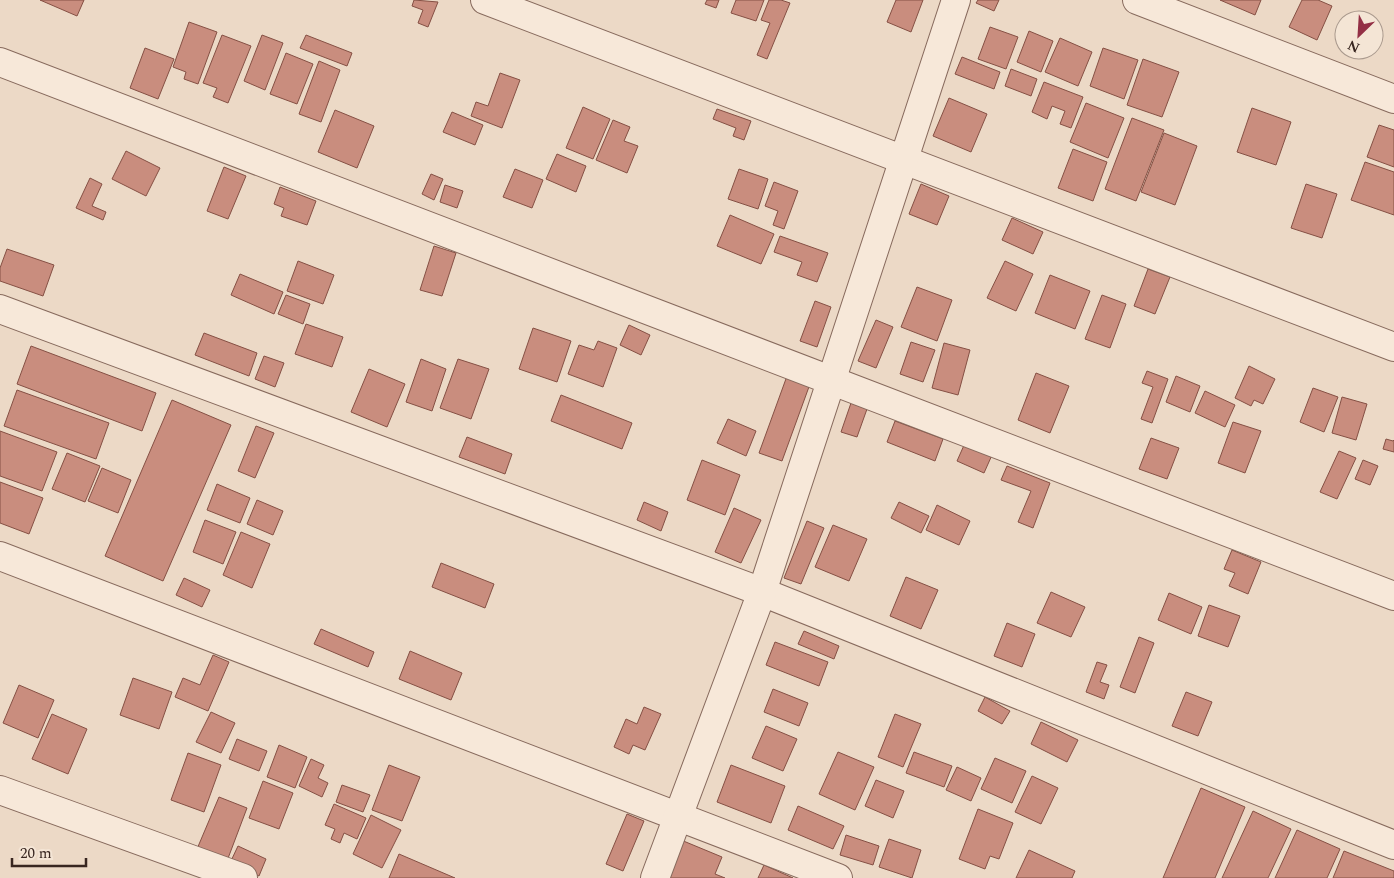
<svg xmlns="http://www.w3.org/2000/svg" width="1394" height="878" font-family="Spectral,serif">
	<rect width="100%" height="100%" fill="#ecd9c6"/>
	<g fill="#c98d7e" stroke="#855044">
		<polygon points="40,0 84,0 77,16"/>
		<polygon points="414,0 438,2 428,27 418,23 423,10 412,6"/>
		<polygon points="707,0 719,0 716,8 705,4"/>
		<polygon points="736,0 764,0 756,21 731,13"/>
		<polygon points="769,0 781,0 790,3 767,59 757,55 770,23 761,20"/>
		<polygon points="896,0 923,0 911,32 887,22"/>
		<polygon points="978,0 999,0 994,11 976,3"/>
		<polygon points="1220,0 1261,0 1255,15"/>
		<polygon points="1302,0 1318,0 1332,6 1317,40 1289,27"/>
		<polygon points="189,22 217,32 198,84 184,79 186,72 173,67"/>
		<polygon points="990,27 1018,37 1006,69 978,59"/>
		<polygon points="1029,31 1053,41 1041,72 1017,62"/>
		<polygon points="222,35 251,46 228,103 213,97 217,88 203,83"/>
		<polygon points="262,35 283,43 265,90 244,81"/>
		<polygon points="306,35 352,53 347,66 300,48"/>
		<polygon points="1060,38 1092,52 1078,86 1045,72"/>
		<polygon points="145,48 174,59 158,99 130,88"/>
		<polygon points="1103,48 1138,60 1124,99 1090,86"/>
		<polygon points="286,53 313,64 297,104 270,94"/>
		<polygon points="962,57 1000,72 994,89 955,74"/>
		<polygon points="1143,59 1179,72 1162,117 1127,105"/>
		<polygon points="319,61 340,70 321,122 299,114"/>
		<polygon points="1011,69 1037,79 1031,96 1005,86"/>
		<polygon points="500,73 520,80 502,128 471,116 476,102 488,106"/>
		<polygon points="1044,82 1083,97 1071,128 1060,124 1065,111 1052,106 1047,119 1032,112"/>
		<polygon points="949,98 987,114 971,152 933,136"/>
		<polygon points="1086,103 1124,118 1108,158 1070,142"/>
		<polygon points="583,107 610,119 593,159 566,148"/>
		<polygon points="1252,108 1291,122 1276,165 1237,152"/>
		<polygon points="717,109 751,121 744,140 733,136 736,128 713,119"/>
		<polygon points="335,110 374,126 357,168 318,152"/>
		<polygon points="452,112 483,125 475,145 443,132"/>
		<polygon points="1132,118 1164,130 1136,201 1105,189"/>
		<polygon points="613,120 630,127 624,141 638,146 627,173 596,160"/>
		<polygon points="1379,125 1394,130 1394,167 1367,157"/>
		<polygon points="1164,133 1197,146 1175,205 1141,192"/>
		<polygon points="1073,149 1107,162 1093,201 1058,188"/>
		<polygon points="126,151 160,168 146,196 112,179"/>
		<polygon points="557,154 586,166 576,192 546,179"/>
		<polygon points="1365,162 1394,172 1394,215 1351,200"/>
		<polygon points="224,167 246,176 228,219 207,211"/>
		<polygon points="515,169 543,180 532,208 503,197"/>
		<polygon points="739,169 768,179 758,209 728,199"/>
		<polygon points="431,174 443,179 434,200 422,194"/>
		<polygon points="90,178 102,184 92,206 106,212 103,220 76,208"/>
		<polygon points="774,182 798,191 784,229 773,225 778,211 765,206"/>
		<polygon points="921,184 949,196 937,225 909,214"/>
		<polygon points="1306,184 1337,194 1322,238 1291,228"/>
		<polygon points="445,185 463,191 457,208 440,202"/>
		<polygon points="280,187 316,201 307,225 281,216 284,208 274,204"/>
		<polygon points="730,215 774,234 761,264 717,246"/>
		<polygon points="1012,218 1043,232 1033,254 1002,240"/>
		<polygon points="780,236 828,253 817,282 797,275 802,262 774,252"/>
		<polygon points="434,246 456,253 442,296 420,290"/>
		<polygon points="7,249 54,265 43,296 0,281 0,268"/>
		<polygon points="298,261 334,275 323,304 287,291"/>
		<polygon points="1005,261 1033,274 1016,311 987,298"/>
		<polygon points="1148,269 1170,277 1155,314 1134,306"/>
		<polygon points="240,274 283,292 274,314 231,295"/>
		<polygon points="1050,275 1090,291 1075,329 1035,313"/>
		<polygon points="917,287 952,300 937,341 901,327"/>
		<polygon points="286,295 310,304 303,324 278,314"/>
		<polygon points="1102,295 1126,304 1110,348 1085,339"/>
		<polygon points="815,301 831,307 817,347 800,341"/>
		<polygon points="876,320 893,327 876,368 858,361"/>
		<polygon points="306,324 343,337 332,367 295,354"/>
		<polygon points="629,325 650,335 641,355 620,345"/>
		<polygon points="533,328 571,341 557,382 519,369"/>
		<polygon points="204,333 257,353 249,376 195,355"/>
		<polygon points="598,341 617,348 603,387 568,374 579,345 594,350"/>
		<polygon points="911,342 935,350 923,382 900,374"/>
		<polygon points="944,343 970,350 958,395 932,388"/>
		<polygon points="31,346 156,393 142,431 17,384"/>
		<polygon points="264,356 284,363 275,387 255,379"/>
		<polygon points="421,359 446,369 432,411 406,402"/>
		<polygon points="458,359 489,369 471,419 440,408"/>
		<polygon points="1249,366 1275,379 1263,404 1254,400 1251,406 1235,398"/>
		<polygon points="369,369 405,384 387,427 351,412"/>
		<polygon points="1147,371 1168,379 1152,423 1141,419 1153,387 1142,383"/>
		<polygon points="1036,373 1069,386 1050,433 1018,420"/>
		<polygon points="787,376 810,384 782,461 759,453"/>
		<polygon points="1176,376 1200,386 1190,412 1166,402"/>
		<polygon points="1313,388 1338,397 1324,432 1300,422"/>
		<polygon points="17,390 109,423 96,459 4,426"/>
		<polygon points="1205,391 1235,405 1225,427 1195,413"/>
		<polygon points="561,395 632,423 622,449 551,421"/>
		<polygon points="1342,397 1367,404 1356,440 1332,433"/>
		<polygon points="172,400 231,425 163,581 105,556"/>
		<polygon points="851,403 867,409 857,437 841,432"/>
		<polygon points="728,419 756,431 746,456 717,443"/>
		<polygon points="895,421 943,439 935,461 887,442"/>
		<polygon points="1233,422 1261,431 1245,473 1218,463"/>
		<polygon points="256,426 274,433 255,478 238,471"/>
		<polygon points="0,431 57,452 42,491 0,476"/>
		<polygon points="467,437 512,454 505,474 459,457"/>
		<polygon points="1151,438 1179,448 1167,479 1139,469"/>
		<polygon points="1386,439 1393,441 1394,440 1394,452 1383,449"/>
		<polygon points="965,443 992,455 984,473 957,461"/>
		<polygon points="1339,451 1356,458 1337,499 1320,492"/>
		<polygon points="67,453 100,466 85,502 52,489"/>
		<polygon points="702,460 740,475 725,515 687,500"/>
		<polygon points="1363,460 1378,466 1370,485 1355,479"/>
		<polygon points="1007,466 1050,483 1033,528 1018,522 1031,491 1001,480"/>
		<polygon points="102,468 131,480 118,513 88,501"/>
		<polygon points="0,482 43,498 29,534 0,523"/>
		<polygon points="217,484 250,498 240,523 207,510"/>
		<polygon points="257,500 283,511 273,535 247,524"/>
		<polygon points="644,502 668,512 661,531 637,520"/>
		<polygon points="899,502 929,516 921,533 891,518"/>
		<polygon points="937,505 970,521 959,545 926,530"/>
		<polygon points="734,508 761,520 741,563 715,552"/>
		<polygon points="205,520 236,532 223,564 193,552"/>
		<polygon points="807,521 824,528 801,584 784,578"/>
		<polygon points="833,525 867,539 849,581 815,567"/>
		<polygon points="241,532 270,544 252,588 223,575"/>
		<polygon points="1232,550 1261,562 1248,594 1229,586 1235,573 1224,569"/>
		<polygon points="441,563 494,584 485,608 432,587"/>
		<polygon points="906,577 938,590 921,629 890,616"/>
		<polygon points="184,578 210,590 202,607 176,595"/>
		<polygon points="1051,592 1085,607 1071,637 1037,623"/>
		<polygon points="1169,593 1202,607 1191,634 1158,620"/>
		<polygon points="1209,605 1240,616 1228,647 1198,636"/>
		<polygon points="1007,623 1035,634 1022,667 994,656"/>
		<polygon points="321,629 374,652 368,667 314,644"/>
		<polygon points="804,631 839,646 834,659 798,644"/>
		<polygon points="1139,637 1154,643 1135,693 1120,687"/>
		<polygon points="775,642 828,662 819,686 766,665"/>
		<polygon points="410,651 462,673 451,700 399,679"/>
		<polygon points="213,655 229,662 208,711 175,697 183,678 200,685"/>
		<polygon points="1097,662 1107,665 1100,682 1109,685 1104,699 1086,692"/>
		<polygon points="133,678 172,692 159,729 120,715"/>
		<polygon points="19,685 54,700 38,738 3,723"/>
		<polygon points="773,689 808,703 799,726 764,712"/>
		<polygon points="1186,692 1212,702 1198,736 1172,726"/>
		<polygon points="985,697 1010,711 1002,724 978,711"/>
		<polygon points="644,707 661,714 645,750 633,745 629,754 614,747 626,719 637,724"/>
		<polygon points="211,712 235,723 221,753 196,742"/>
		<polygon points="52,714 87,729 68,774 32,759"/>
		<polygon points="895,714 921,724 903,767 878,757"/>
		<polygon points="1041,722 1078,740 1067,762 1031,744"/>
		<polygon points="766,726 797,739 783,771 752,758"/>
		<polygon points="237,739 267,751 259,771 229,759"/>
		<polygon points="279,745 307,757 295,788 267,777"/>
		<polygon points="838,752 874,767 855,810 819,794"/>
		<polygon points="914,752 952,766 944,787 906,773"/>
		<polygon points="188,753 221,765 204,812 171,800"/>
		<polygon points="995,758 1026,771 1012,803 981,789"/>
		<polygon points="311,759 324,765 318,778 328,783 322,797 299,786"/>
		<polygon points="389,765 420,777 402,821 372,810"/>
		<polygon points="731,765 785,786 771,823 717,802"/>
		<polygon points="957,767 981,778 971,801 946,790"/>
		<polygon points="1032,776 1058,788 1041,824 1015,812"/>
		<polygon points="876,780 904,791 893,818 865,806"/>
		<polygon points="263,781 293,793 279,829 249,818"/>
		<polygon points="342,785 370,795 363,812 336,802"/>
		<polygon points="1201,788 1245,807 1215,878 1163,878"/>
		<polygon points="219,797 247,808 227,861 197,849"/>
		<polygon points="334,804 366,818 357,839 344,833 340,843 331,839 335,829 325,825"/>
		<polygon points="798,806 844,826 833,849 788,830"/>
		<polygon points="978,809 1013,823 999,859 990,856 985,869 959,859"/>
		<polygon points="1253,811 1291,829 1268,878 1222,878"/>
		<polygon points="627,814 644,821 623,871 606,864"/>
		<polygon points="371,815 401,830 382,868 353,854"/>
		<polygon points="1297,830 1340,849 1327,878 1275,878"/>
		<polygon points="846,835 879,846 873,865 840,855"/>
		<polygon points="889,839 921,850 912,878 879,867"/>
		<polygon points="681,840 722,857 715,874 725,878 666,878"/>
		<polygon points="238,846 266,859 259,876 230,863"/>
		<polygon points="1029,850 1075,871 1072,878 1016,878"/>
		<polygon points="1344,851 1394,871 1394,878 1333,878"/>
		<polygon points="399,854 455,878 389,878"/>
		<polygon points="764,865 793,878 758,878"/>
	</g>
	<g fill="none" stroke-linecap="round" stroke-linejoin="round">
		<defs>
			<g id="minor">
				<polyline points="485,0 1394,347"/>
				<polyline points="1137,0 1394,99"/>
				<polyline points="0,62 1394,596"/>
				<polyline points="0,309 762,592 1394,845"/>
				<polyline points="0,556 838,878"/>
				<polyline points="0,790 243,878"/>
				<polyline points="655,878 762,592 956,0"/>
			</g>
		</defs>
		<use href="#minor" stroke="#876a5d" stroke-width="30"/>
		<use href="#minor" stroke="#f7e8d9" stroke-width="28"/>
	</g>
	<g transform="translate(1359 35) rotate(205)"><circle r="24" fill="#f4e5d5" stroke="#a9998d"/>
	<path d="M0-4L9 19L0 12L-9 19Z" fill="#932f45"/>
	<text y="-8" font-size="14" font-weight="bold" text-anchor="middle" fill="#382620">N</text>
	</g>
	<path d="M12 858v8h74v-8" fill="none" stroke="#382620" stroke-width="2.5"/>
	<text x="20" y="858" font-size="15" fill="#382620" stroke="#f4e5d5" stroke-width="4" paint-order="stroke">20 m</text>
</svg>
